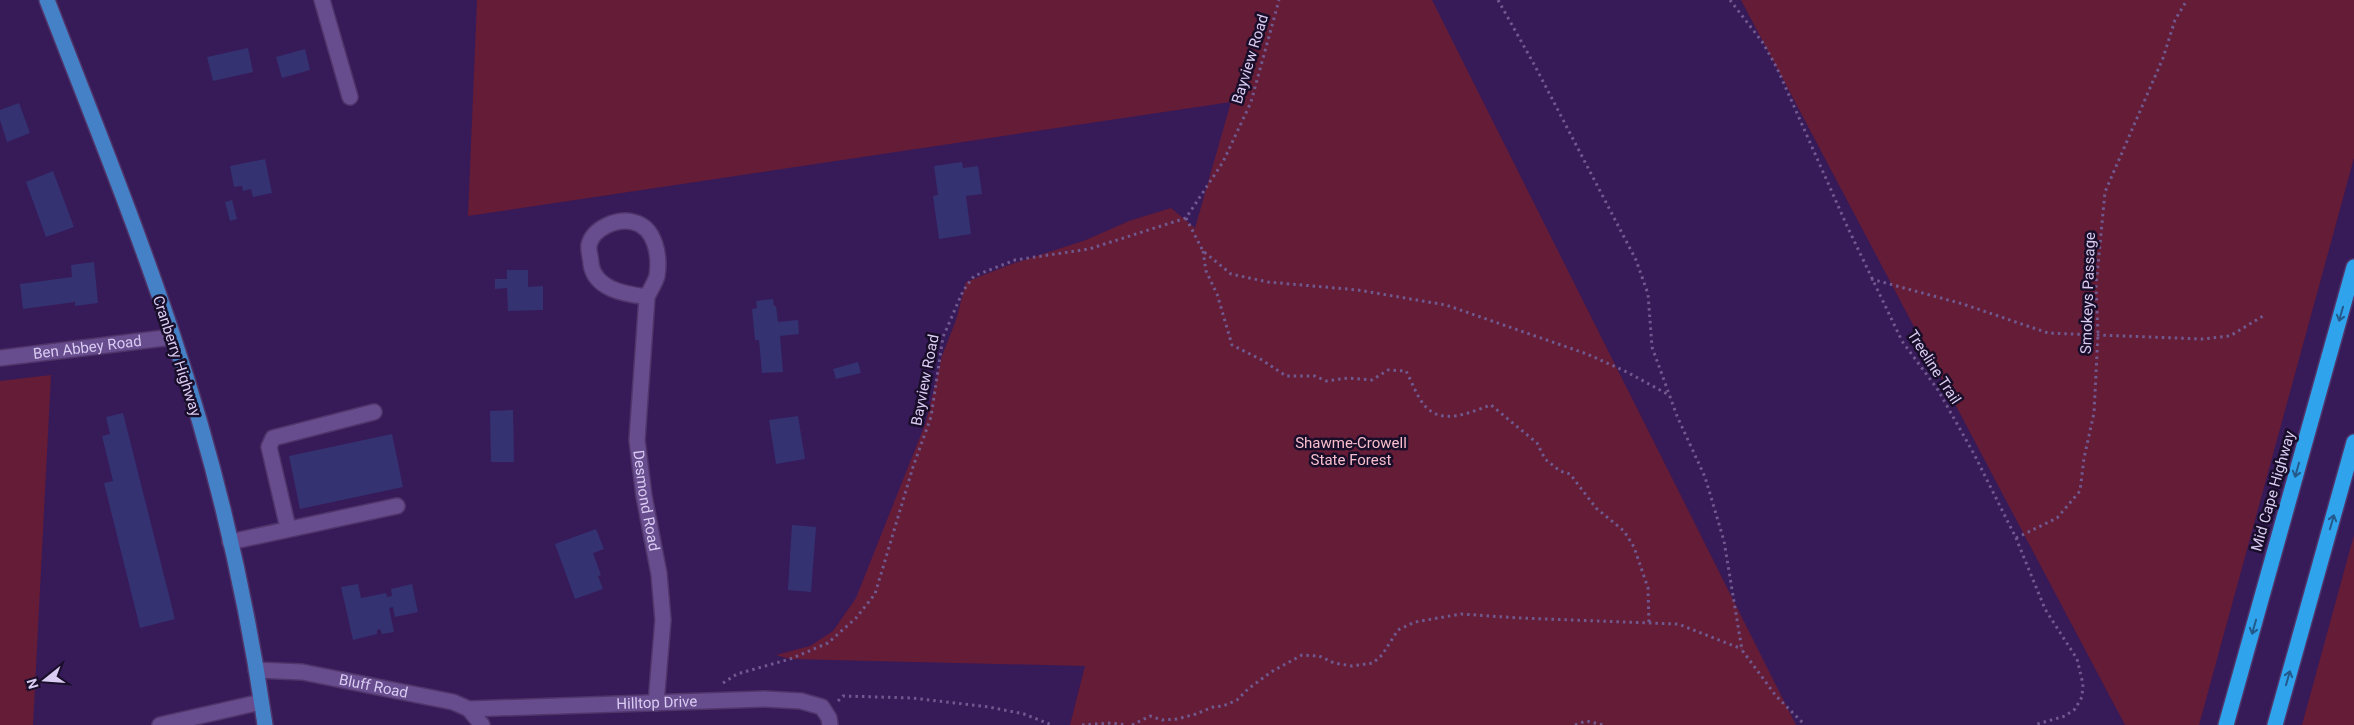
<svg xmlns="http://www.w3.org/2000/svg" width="2354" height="725" font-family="Roboto,sans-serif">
	<rect width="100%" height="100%" fill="#371a58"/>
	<g fill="#651c37">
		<polygon points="477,0 1432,0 1796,725 1070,725 1085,666 790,659 776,655 810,646 833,631 856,598 926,422 942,356 956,320 966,282 1009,265 1086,240 1129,221 1171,208 1195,228 1231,102 468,216"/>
		<polygon points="1741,0 2354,0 2354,158 2199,725 2125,725"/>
		<polygon points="51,375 33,725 0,725 0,381"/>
		<polygon points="2354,535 2354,725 2302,725"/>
	</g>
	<g fill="#353272">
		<polygon points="248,48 253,72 213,81 207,57"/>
		<polygon points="305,49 310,70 282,78 276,57"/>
		<polygon points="19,103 30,133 7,142 0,120 0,110"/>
		<polygon points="265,159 272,193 253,197 251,189 243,191 242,186 234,187 230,166"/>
		<polygon points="962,162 963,168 978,166 982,194 966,196 971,234 939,239 933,196 938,195 934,166"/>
		<polygon points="53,171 74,227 46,237 26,182"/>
		<polygon points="232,200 237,219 230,221 225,202"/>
		<polygon points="94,262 98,303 75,306 75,302 23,309 20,284 72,277 71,265"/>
		<polygon points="507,270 528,270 528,287 543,286 543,310 508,311 507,288 495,289 495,279 507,279"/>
		<polygon points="773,299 774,306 776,306 778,322 798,320 799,334 780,336 783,372 762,373 759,340 755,340 752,309 757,308 756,301"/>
		<polygon points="858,362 861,373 836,379 833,369"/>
		<polygon points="513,410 514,462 491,462 490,411"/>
		<polygon points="123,413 175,619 140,628 104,483 113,481 102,436 110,434 106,417"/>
		<polygon points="798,416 805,459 776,464 769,420"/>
		<polygon points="392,434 403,487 300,509 289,456"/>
		<polygon points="792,525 816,527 811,592 788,590"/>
		<polygon points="596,529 604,549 593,553 601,575 598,576 603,589 575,599 555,544"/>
		<polygon points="358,584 361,598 386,593 387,597 392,596 391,589 412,584 418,612 395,617 393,607 389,608 394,632 382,634 380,629 377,630 377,634 353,640 341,587"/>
	</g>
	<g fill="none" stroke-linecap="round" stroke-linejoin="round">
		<defs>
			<g id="minor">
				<polyline points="322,0 350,97"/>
				<path id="s1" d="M647,297C650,290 655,283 657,276C660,257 656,227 633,222C617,218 593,228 589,245C588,250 591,259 591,264C595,290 626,294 647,297L637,440L644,496L659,574L663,620L656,703"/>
				<path id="s2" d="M0,358L173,337"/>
				<polyline points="288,528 269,447 273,438 374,412"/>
				<polyline points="230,542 397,506"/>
				<path id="s3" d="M256,670L302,672L453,702L469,709L482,725"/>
				<path id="s4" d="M469,709L765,699L801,701L822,707L829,718L830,725"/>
				<polyline points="160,725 261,702"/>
			</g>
			<path id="major" d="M47,0C90,111 135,222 173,336C215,462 246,593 265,725"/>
			<g id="highway">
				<polyline points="2226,725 2354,267"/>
				<polyline points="2275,725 2354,442"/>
			</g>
		</defs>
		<use href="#minor" stroke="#4f356a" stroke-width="18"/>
		<use href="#major" stroke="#4f356a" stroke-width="18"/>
		<use href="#highway" stroke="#4f356a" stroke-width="18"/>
		<g stroke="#70598e" stroke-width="3" stroke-dasharray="2.5 4" stroke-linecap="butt">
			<polyline points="1498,0 1535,66 1636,260 1648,294 1652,347 1677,416 1705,477 1724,541 1742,650 1776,696 1805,725"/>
			<polyline points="1730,0 1763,43 1777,68 1847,226 1902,341 1938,390 1974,454 2016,538 2045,609 2077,659 2083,684 2082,697 2075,709 2065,716 2034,725"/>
			<polyline points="1186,218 1203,251 1231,274 1268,282 1358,290 1446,305 1587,354 1627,372 1669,395"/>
			<path d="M1203,251L1206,271L1217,294L1232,345L1262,360L1286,376H1315L1326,381L1348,378L1372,380L1388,370L1406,371C1412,382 1417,397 1425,406C1443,426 1470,412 1491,405L1537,443L1545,459L1560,471L1570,474L1596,508L1624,531L1634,547L1648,588L1649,623"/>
			<polyline points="1871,279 1963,304 2048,333 2202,339 2230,336 2263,316"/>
			<polyline points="2016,538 2057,518 2080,491 2084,458 2094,413 2098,334 2096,286 2105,192 2163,58 2175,20 2187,0"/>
			<polyline points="723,683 737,674 790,659 828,643 856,618 875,594 913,467 931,417 943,337 963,291 974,276 1015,260 1089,249 1186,218 1223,162 1251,102 1279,0"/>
			<polyline points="838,701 843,696 912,698 989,707 1024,714 1052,725"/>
			<polyline points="1082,725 1111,723 1127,725"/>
			<polyline points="1132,725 1150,716 1162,720 1177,719 1196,714 1213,707 1223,706 1237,700 1248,689 1271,672 1302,655 1319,656 1334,663 1352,666 1373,663 1382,655 1398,630 1415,622 1461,614 1519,618 1678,624 1742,649"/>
			<polyline points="1575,725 1586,721 1604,725"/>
		</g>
		<use href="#minor" stroke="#674c8e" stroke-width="15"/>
		<use href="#major" stroke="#4581c7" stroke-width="15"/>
		<use href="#highway" stroke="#2fa4ed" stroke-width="15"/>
	</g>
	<defs><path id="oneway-shaft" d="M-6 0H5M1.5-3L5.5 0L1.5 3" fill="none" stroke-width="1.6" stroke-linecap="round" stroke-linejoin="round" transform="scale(1.25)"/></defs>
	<g stroke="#24598b">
		<use href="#oneway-shaft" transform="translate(2341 314) rotate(106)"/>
		<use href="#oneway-shaft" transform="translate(2297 470) rotate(106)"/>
		<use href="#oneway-shaft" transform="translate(2332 522) rotate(-74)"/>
		<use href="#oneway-shaft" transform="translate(2254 627) rotate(106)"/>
		<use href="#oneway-shaft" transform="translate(2288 678) rotate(-74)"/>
	</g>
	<g text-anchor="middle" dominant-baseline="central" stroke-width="5" stroke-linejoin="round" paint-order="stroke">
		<g font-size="15" fill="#d9cbf1" stroke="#190e29">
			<text transform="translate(1250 59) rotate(-73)">Bayview Road</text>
			<text transform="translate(2088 293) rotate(-88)">Smokeys Passage</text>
			<text stroke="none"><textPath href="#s2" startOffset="88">Ben Abbey Road</textPath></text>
			<text transform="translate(177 356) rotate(72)">Cranberry Highway</text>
			<text transform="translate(1934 367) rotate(57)">Treeline Trail</text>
			<text transform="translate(925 380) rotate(-79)">Bayview Road</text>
			<text transform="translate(2273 491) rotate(-74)">Mid Cape Highway</text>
			<text stroke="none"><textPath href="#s1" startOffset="436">Desmond Road</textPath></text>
			<text stroke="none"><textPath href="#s3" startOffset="119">Bluff Road</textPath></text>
			<text stroke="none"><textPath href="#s4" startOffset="188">Hilltop Drive</textPath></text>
		</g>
		<g font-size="15" fill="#f9becd" stroke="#190e29">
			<text x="1351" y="443">Shawme-Crowell<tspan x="1351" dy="17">State Forest</tspan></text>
		</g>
	</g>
	<g transform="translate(45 680) rotate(253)" stroke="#190e29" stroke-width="4" paint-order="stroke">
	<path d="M0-4L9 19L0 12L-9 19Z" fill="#d9cbf1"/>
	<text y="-8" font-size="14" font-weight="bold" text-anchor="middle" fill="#d9cbf1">N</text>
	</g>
</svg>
